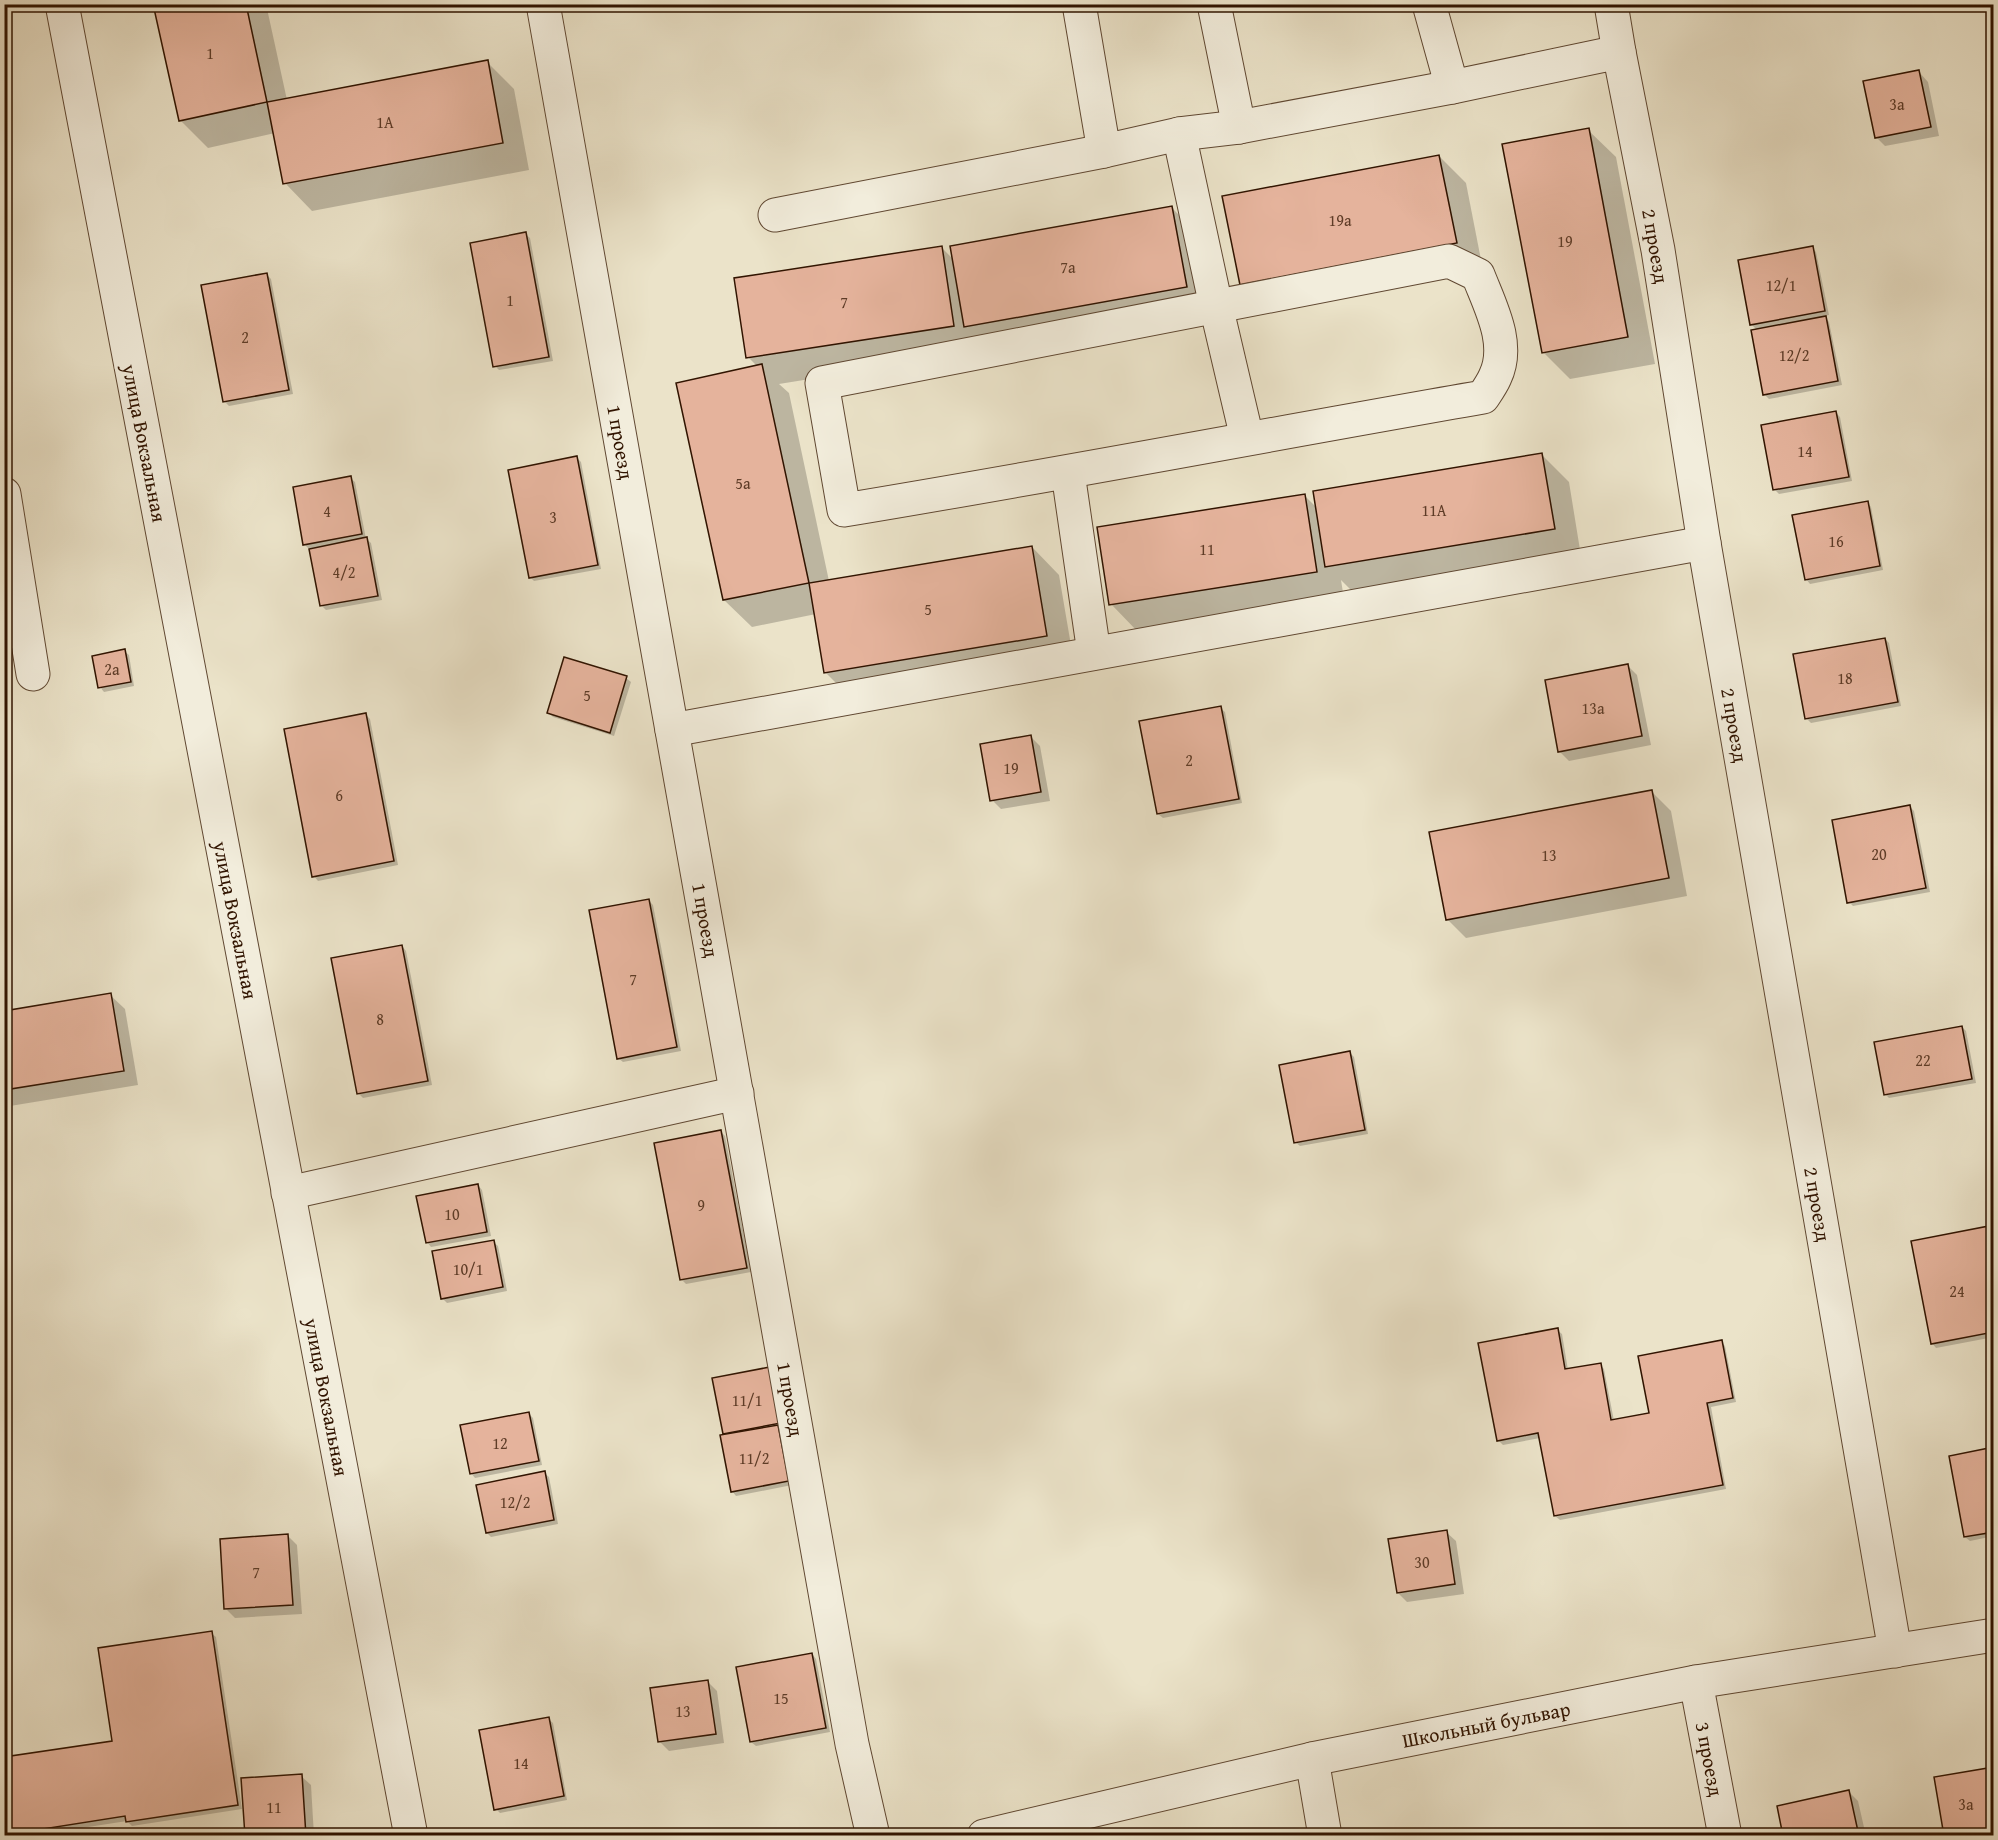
<svg xmlns="http://www.w3.org/2000/svg" width="1998" height="1840" font-family="'Gentium Book Plus',serif">
	<rect width="100%" height="100%" fill="#ebe3c9"/>
	<filter id="stains"><feTurbulence type="fractalNoise" baseFrequency=".00333" numOctaves="4"/><feColorMatrix values="0 0 0 0 .2 0 0 0 0 .09 0 0 0 0 .02 0 0 0 .5 -.17"/></filter>
	<radialGradient id="worn" r=".72"><stop offset=".6" stop-color="#630" stop-opacity="0"/><stop offset="1" stop-color="#630" stop-opacity=".3"/></radialGradient>
	<g fill="#0003">
		<polygon points="155,4 266,4 287,100 487,62 514,89 529,170 312,211 285,183 275,133 208,148 180,120"/>
		<polygon points="976,4 997,4 980,8"/>
		<polygon points="1919,72 1928,82 1939,136 1885,146 1876,137"/>
		<polygon points="1588,130 1616,157 1655,364 1570,379 1543,352"/>
		<polygon points="1439,156 1466,183 1483,270 1268,312"/>
		<polygon points="1171,207 1199,235 1213,314 779,384 789,393 829,581 1032,547 1059,575 1074,663 853,700 826,673 816,614 752,627 724,600 758,367 748,357 941,247 954,260"/>
		<polygon points="525,234 530,238 553,361 499,370 495,366"/>
		<polygon points="1812,248 1816,252 1829,315 1824,316 1829,322 1842,385 1769,399 1764,394 1757,330 1751,324"/>
		<polygon points="266,274 271,279 293,394 229,406 224,401"/>
		<polygon points="1836,413 1840,417 1852,481 1779,494 1775,490"/>
		<polygon points="1542,455 1569,482 1581,556 1354,593 1341,580 1344,599 1138,632 1111,604 1304,495 1317,508"/>
		<polygon points="577,458 581,462 601,569 534,581 530,577"/>
		<polygon points="350,478 355,482 366,539 371,543 382,600 326,610 321,605 309,549 305,545 294,489"/>
		<polygon points="1867,502 1871,507 1883,570 1810,584 1806,579"/>
		<polygon points="1885,639 1889,643 1901,706 1811,723 1806,718"/>
		<polygon points="124,651 129,655 134,686 104,692 100,687"/>
		<polygon points="1628,666 1637,675 1651,745 1569,761 1559,751"/>
		<polygon points="626,678 631,682 614,736 553,717 549,713"/>
		<polygon points="1220,708 1225,712 1242,803 1163,818 1158,814"/>
		<polygon points="366,715 370,719 398,865 318,881 314,876"/>
		<polygon points="1030,736 1040,746 1050,801 1001,809 992,800"/>
		<polygon points="1652,792 1671,811 1687,896 1466,938 1447,919"/>
		<polygon points="1910,807 1914,811 1930,892 1853,906 1849,902"/>
		<polygon points="649,901 653,905 681,1051 623,1062 618,1058"/>
		<polygon points="402,946 406,951 432,1085 363,1098 358,1093"/>
		<polygon points="110,995 125,1009 138,1085 4,1107 4,1012"/>
		<polygon points="1962,1027 1966,1031 1976,1083 1889,1098 1885,1094"/>
		<polygon points="1350,1053 1354,1057 1368,1134 1300,1146 1295,1142"/>
		<polygon points="721,1132 725,1136 751,1272 686,1284 682,1280"/>
		<polygon points="478,1185 482,1190 491,1236 431,1247 427,1242"/>
		<polygon points="1988,1228 1994,1236 1994,1337 1936,1348 1932,1343"/>
		<polygon points="493,1242 498,1246 507,1291 447,1303 443,1299"/>
		<polygon points="1557,1330 1562,1334 1568,1370 1600,1365 1604,1369 1614,1421 1651,1414 1721,1342 1725,1346 1736,1402 1711,1407 1726,1489 1560,1520 1555,1516 1540,1438 1503,1445 1498,1440"/>
		<polygon points="770,1368 792,1485 736,1496 732,1491 725,1436 714,1379"/>
		<polygon points="529,1414 533,1418 542,1465 475,1478 471,1473"/>
		<polygon points="1994,1449 1994,1536 1970,1541 1965,1537"/>
		<polygon points="544,1473 549,1477 558,1524 491,1537 487,1533"/>
		<polygon points="1446,1532 1456,1541 1464,1594 1407,1602 1398,1593"/>
		<polygon points="288,1536 297,1545 302,1614 235,1618 226,1609"/>
		<polygon points="211,1633 216,1637 242,1809 132,1826 127,1821 30,1836 4,1836 114,1742"/>
		<polygon points="812,1654 816,1659 830,1732 756,1746 751,1742"/>
		<polygon points="707,1681 717,1691 724,1743 669,1751 659,1741"/>
		<polygon points="548,1719 553,1723 567,1800 500,1813 496,1809"/>
		<polygon points="1994,1768 1994,1836 1946,1836"/>
		<polygon points="301,1776 311,1785 314,1836 247,1836"/>
		<polygon points="1849,1792 1858,1801 1866,1836 1785,1836"/>
	</g>
	<g fill="#e5b39c" stroke="#311400" stroke-width="1.5">
		<polygon points="153,4 246,4 267,102 179,121"/>
		<polygon points="488,60 503,143 283,184 267,102"/>
		<polygon points="1919,70 1931,127 1875,138 1863,81"/>
		<polygon points="1589,128 1628,337 1542,353 1502,144"/>
		<polygon points="1439,155 1457,243 1240,285 1222,196"/>
		<polygon points="1172,206 1187,287 964,327 950,246"/>
		<polygon points="526,232 549,357 493,367 470,243"/>
		<polygon points="942,246 954,326 746,358 734,278"/>
		<polygon points="1813,246 1825,311 1750,325 1738,260"/>
		<polygon points="267,273 289,390 223,402 201,285"/>
		<polygon points="1826,316 1838,381 1763,395 1751,330"/>
		<polygon points="762,364 809,583 723,600 676,383"/>
		<polygon points="1836,411 1849,477 1773,490 1761,425"/>
		<polygon points="1542,453 1555,529 1325,567 1313,491"/>
		<polygon points="577,456 598,565 529,578 508,470"/>
		<polygon points="351,476 362,534 303,545 293,487"/>
		<polygon points="1305,494 1317,572 1109,605 1097,527"/>
		<polygon points="1868,501 1880,566 1805,580 1792,515"/>
		<polygon points="367,537 378,596 320,606 309,549"/>
		<polygon points="1032,546 1047,636 824,673 809,583"/>
		<polygon points="1885,638 1898,702 1805,719 1793,654"/>
		<polygon points="125,649 131,682 98,688 92,656"/>
		<polygon points="564,657 627,676 610,733 547,713"/>
		<polygon points="1628,664 1642,736 1558,752 1545,680"/>
		<polygon points="1221,706 1239,799 1157,814 1139,721"/>
		<polygon points="366,713 394,861 312,877 284,729"/>
		<polygon points="1031,735 1041,792 990,801 980,744"/>
		<polygon points="1652,790 1669,878 1446,920 1429,832"/>
		<polygon points="1910,805 1926,888 1847,903 1832,820"/>
		<polygon points="649,899 677,1047 617,1059 589,910"/>
		<polygon points="402,945 428,1081 357,1094 331,958"/>
		<polygon points="111,993 124,1071 4,1090 4,1011"/>
		<polygon points="1962,1026 1972,1079 1884,1095 1874,1042"/>
		<polygon points="1350,1051 1365,1130 1294,1143 1279,1065"/>
		<polygon points="721,1130 747,1268 680,1280 654,1143"/>
		<polygon points="478,1184 487,1232 426,1243 416,1196"/>
		<polygon points="1989,1226 1994,1250 1994,1332 1931,1344 1911,1241"/>
		<polygon points="494,1240 503,1287 441,1299 432,1251"/>
		<polygon points="1558,1328 1565,1369 1601,1363 1611,1420 1649,1413 1638,1356 1722,1340 1733,1398 1707,1403 1723,1485 1554,1516 1538,1433 1497,1441 1478,1343"/>
		<polygon points="770,1367 781,1423 723,1434 712,1378"/>
		<polygon points="529,1412 539,1461 470,1474 460,1425"/>
		<polygon points="778,1425 789,1481 731,1492 720,1435"/>
		<polygon points="1994,1447 1994,1532 1964,1537 1949,1456"/>
		<polygon points="545,1471 554,1520 486,1533 476,1485"/>
		<polygon points="1447,1530 1455,1584 1397,1593 1388,1539"/>
		<polygon points="288,1534 293,1605 224,1609 220,1539"/>
		<polygon points="212,1631 238,1805 126,1822 125,1816 17,1833 18,1836 4,1836 4,1757 112,1741 98,1648"/>
		<polygon points="812,1653 826,1728 750,1742 736,1667"/>
		<polygon points="708,1680 716,1734 658,1742 650,1688"/>
		<polygon points="549,1717 564,1796 494,1810 479,1730"/>
		<polygon points="1994,1767 1994,1831 1968,1836 1944,1836 1934,1777"/>
		<polygon points="302,1774 306,1836 245,1836 241,1778"/>
		<polygon points="1849,1790 1859,1836 1783,1836 1777,1806"/>
	</g>
	<g fill="none" stroke-linecap="round" stroke-linejoin="round">
		<defs>
			<g id="minor">
				<polyline points="62,4 411,1836"/>
				<polyline points="543,4 852,1744 873,1836"/>
				<polyline points="1079,4 1104,151 1179,134 1239,127 1452,87"/>
				<polyline points="1214,4 1239,127"/>
				<polyline points="1429,4 1452,87 1619,52 1658,250 1704,543 1895,1651"/>
				<polyline points="1611,4 1619,52"/>
				<polyline points="1179,134 1216,306 1247,438"/>
				<polyline points="775,215 1104,151"/>
				<path d="M1449,261L1478,275C1490,306 1511,344 1495,377C1492,384 1487,391 1483,397C1270,434 1057,475 844,510L822,383Z"/>
				<polyline points="1068,473 1094,653"/>
				<polyline points="4,494 33,674"/>
				<polyline points="672,730 1704,543"/>
				<polyline points="288,1193 737,1093"/>
				<polyline points="1696,1682 1725,1836"/>
				<polyline points="1312,1759 1325,1836"/>
				<polyline points="984,1836 1312,1759 1696,1682 1994,1635"/>
			</g>
		</defs>
		<use href="#minor" stroke="#604832" stroke-width="35"/>
		<use href="#minor" stroke="#f2eddc" stroke-width="33"/>
	</g>
	<g text-anchor="middle" dominant-baseline="central" stroke-width="6" stroke-linejoin="round" paint-order="stroke">
		<g font-size="16" fill="#5e3c27">
			<text x="210" y="53">1</text>
			<text x="1897" y="104">3а</text>
			<text x="385" y="122">1А</text>
			<text x="1340" y="220">19а</text>
			<text x="1565" y="241">19</text>
			<text x="1068" y="267">7а</text>
			<text x="1781" y="285">12/1</text>
			<text x="510" y="300">1</text>
			<text x="844" y="302">7</text>
			<text x="245" y="337">2</text>
			<text x="1794" y="355">12/2</text>
			<text x="1805" y="451">14</text>
			<text x="743" y="483">5а</text>
			<text x="1434" y="510">11А</text>
			<text x="327" y="511">4</text>
			<text x="553" y="517">3</text>
			<text x="1836" y="541">16</text>
			<text x="1207" y="549">11</text>
			<text x="344" y="572">4/2</text>
			<text x="928" y="609">5</text>
			<text x="112" y="669">2а</text>
			<text x="1845" y="678">18</text>
			<text x="587" y="695">5</text>
			<text x="1593" y="708">13а</text>
			<text x="1189" y="760">2</text>
			<text x="1011" y="768">19</text>
			<text x="339" y="795">6</text>
			<text x="1879" y="854">20</text>
			<text x="1549" y="855">13</text>
			<text x="633" y="979">7</text>
			<text x="380" y="1019">8</text>
			<text x="1923" y="1060">22</text>
			<text x="701" y="1205">9</text>
			<text x="452" y="1214">10</text>
			<text x="468" y="1269">10/1</text>
			<text x="1957" y="1291">24</text>
			<text x="747" y="1400">11/1</text>
			<text x="500" y="1443">12</text>
			<text x="754" y="1458">11/2</text>
			<text x="515" y="1502">12/2</text>
			<text x="1422" y="1562">30</text>
			<text x="256" y="1572">7</text>
			<text x="781" y="1698">15</text>
			<text x="683" y="1711">13</text>
			<text x="521" y="1763">14</text>
			<text x="1966" y="1804">3а</text>
			<text x="274" y="1807">11</text>
		</g>
		<g font-size="20" fill="#311400" stroke="#f2eddc">
			<text transform="translate(1656 246) rotate(80)">2 проезд</text>
			<text transform="translate(621 442) rotate(80)">1 проезд</text>
			<text transform="translate(145 443) rotate(79)">улица Вокзальная</text>
			<text transform="translate(1735 725) rotate(80)">2 проезд</text>
			<text transform="translate(236 920) rotate(79)">улица Вокзальная</text>
			<text transform="translate(706 920) rotate(80)">1 проезд</text>
			<text transform="translate(1818 1204) rotate(80)">2 проезд</text>
			<text transform="translate(327 1397) rotate(79)">улица Вокзальная</text>
			<text transform="translate(791 1399) rotate(80)">1 проезд</text>
			<text transform="translate(1486 1724) rotate(-11)">Школьный бульвар</text>
			<text transform="translate(1710 1759) rotate(79)">3 проезд</text>
		</g>
	</g>
	<rect width="1998" height="1840" fill="none" stroke="#ebe3c9" stroke-width="24"/>
	<rect x="6" y="6" width="1986" height="1828" fill="none" stroke="#311400" stroke-width="3"/>
	<rect x="12" y="12" width="1974" height="1816" fill="none" stroke="#311400" stroke-width="1.5"/>
	<rect width="100%" height="100%" filter="url(#stains)"/>
	<rect width="100%" height="100%" fill="url(#worn)"/>
</svg>
